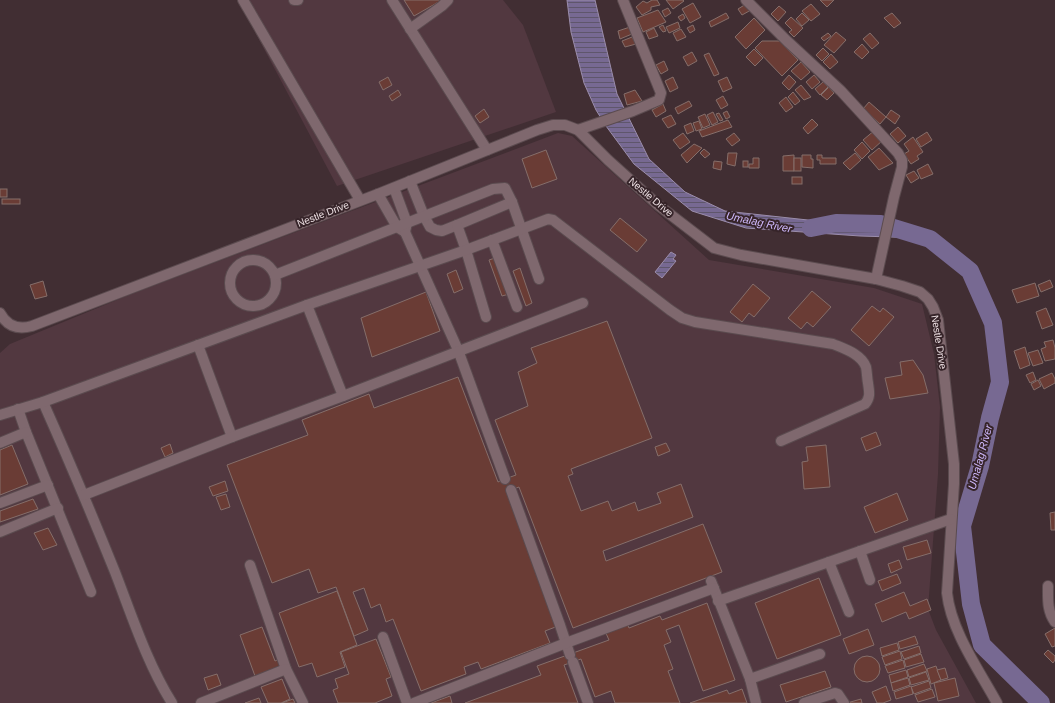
<svg xmlns="http://www.w3.org/2000/svg" width="1055" height="703" font-family="Arial,sans-serif">
	<defs>
		<pattern id="water-rules" width="6" height="5" patternUnits="userSpaceOnUse"><rect width="6" height="5" fill="#776992"/><path d="M0 2.5h6" fill="none" stroke="#5f566b"/></pattern>
	</defs>
	<rect width="100%" height="100%" fill="#412e33"/>
	<g fill="#523840">
		<polygon points="238,0 503,0 523,25 556,112 337,186"/>
		<polygon points="558,133 572,136 709,260 874,288 922,304 934,354 940,407 938,474 928,609 936,630 976,703 0,703 0,353 10,344 129,295"/>
	</g>
	<g fill="url(#water-rules)" stroke="#9b8dab">
		<polygon points="567,0 595,0 617,94 649,159 685,192 725,211 863,226 922,238 860,236 746,228 692,211 634,164 606,126 596,110 584,83 571,32"/>
		<polygon points="671,252 676,255 673,259 676,261 662,278 655,272"/>
	</g>
	<g fill="none" stroke-linecap="round" stroke-linejoin="round">
		<polyline stroke="#776992" stroke-width="18" points="811,228 836,223 881,224 930,239 970,271 993,323 1000,382 990,418 980,466 962,526 971,604 982,645 1041,703"/>
	</g>
	<g fill="#6a3c35" stroke="#856e6a">
		<polygon points="404,0 442,0 414,16"/>
		<polygon points="652,0 657,0 660,5 651,7 651,10 642,15 636,7 643,1 647,3"/>
		<polygon points="666,0 683,0 684,1 673,9"/>
		<polygon points="820,0 834,0 827,7"/>
		<polygon points="693,3 701,17 690,23 682,9"/>
		<polygon points="746,4 751,10 742,15 738,9"/>
		<polygon points="811,4 820,14 811,21 802,11"/>
		<polygon points="779,6 786,12 778,21 771,14"/>
		<polygon points="668,8 671,13 665,17 662,11"/>
		<polygon points="658,10 666,22 643,32 637,18"/>
		<polygon points="726,13 729,18 711,27 709,22"/>
		<polygon points="802,13 809,20 802,26 796,19"/>
		<polygon points="892,13 901,23 894,28 884,18"/>
		<polygon points="683,14 685,18 681,21 678,17"/>
		<polygon points="791,17 803,28 794,37 789,32 792,30 785,23"/>
		<polygon points="754,18 765,30 746,49 735,37"/>
		<polygon points="678,22 680,28 669,33 666,27"/>
		<polygon points="663,25 666,31 663,32 659,27"/>
		<polygon points="693,25 695,30 690,33 687,28"/>
		<polygon points="630,27 632,34 620,39 618,31"/>
		<polygon points="654,28 658,36 649,39 646,32"/>
		<polygon points="681,29 686,37 677,41 673,33"/>
		<polygon points="836,32 846,40 834,53 824,45"/>
		<polygon points="828,33 831,36 824,41 821,38"/>
		<polygon points="870,33 879,43 872,49 863,39"/>
		<polygon points="632,37 636,44 625,47 622,41"/>
		<polygon points="762,41 780,41 798,60 782,76 755,48"/>
		<polygon points="862,44 869,52 862,59 854,52"/>
		<polygon points="823,48 829,54 822,61 816,55"/>
		<polygon points="754,49 763,58 755,66 746,57"/>
		<polygon points="692,52 697,61 688,66 683,57"/>
		<polygon points="709,53 719,74 714,76 704,55"/>
		<polygon points="831,54 838,62 830,69 823,62"/>
		<polygon points="664,61 668,70 661,74 656,65"/>
		<polygon points="801,62 810,72 801,80 791,71"/>
		<polygon points="789,75 796,82 789,90 782,83"/>
		<polygon points="814,75 820,82 812,89 806,82"/>
		<polygon points="388,77 392,85 383,90 379,82"/>
		<polygon points="673,77 678,88 670,92 665,81"/>
		<polygon points="727,77 732,88 723,92 718,81"/>
		<polygon points="823,82 828,87 820,95 815,89"/>
		<polygon points="801,85 811,97 804,100 795,90"/>
		<polygon points="829,87 834,93 827,100 821,95"/>
		<polygon points="398,90 401,95 392,101 389,96"/>
		<polygon points="635,90 642,101 627,105 624,94"/>
		<polygon points="793,92 800,101 795,105 788,97"/>
		<polygon points="723,96 728,105 721,109 716,100"/>
		<polygon points="786,97 793,107 786,112 779,103"/>
		<polygon points="689,101 692,106 678,114 675,108"/>
		<polygon points="869,102 886,117 880,124 863,109"/>
		<polygon points="663,104 666,111 656,117 652,110"/>
		<polygon points="484,109 489,117 480,123 475,116"/>
		<polygon points="891,110 900,116 895,124 886,117"/>
		<polygon points="727,111 730,117 726,119 723,113"/>
		<polygon points="713,112 718,122 712,125 707,115"/>
		<polygon points="719,113 723,120 720,121 716,114"/>
		<polygon points="705,114 710,125 703,128 698,117"/>
		<polygon points="671,115 676,124 668,128 662,119"/>
		<polygon points="812,119 818,125 808,134 803,128"/>
		<polygon points="728,120 732,127 702,137 699,131"/>
		<polygon points="699,121 702,129 696,131 693,123"/>
		<polygon points="691,123 694,131 687,134 684,126"/>
		<polygon points="898,127 906,136 898,143 890,134"/>
		<polygon points="875,130 883,140 872,150 863,140"/>
		<polygon points="927,132 932,140 921,147 916,139"/>
		<polygon points="683,133 690,142 680,149 673,140"/>
		<polygon points="734,133 740,140 732,146 726,139"/>
		<polygon points="913,137 923,152 917,156 919,159 911,164 904,154 909,151 904,144"/>
		<polygon points="862,142 870,151 862,159 854,150"/>
		<polygon points="694,144 702,148 687,163 681,155"/>
		<polygon points="879,148 893,163 879,170 868,157"/>
		<polygon points="704,149 710,154 705,158 700,153"/>
		<polygon points="546,150 557,179 532,188 522,159"/>
		<polygon points="728,153 737,153 735,166 727,164"/>
		<polygon points="855,153 861,160 850,170 843,163"/>
		<polygon points="794,155 794,171 783,171 783,156"/>
		<polygon points="802,155 811,155 811,159 813,159 813,168 802,167"/>
		<polygon points="817,155 822,155 822,158 836,158 836,164 820,164 820,160 817,160"/>
		<polygon points="753,158 759,158 759,168 749,168 749,164 753,164"/>
		<rect x="794" y="158" width="7" height="13"/>
		<polygon points="714,161 722,162 721,170 713,168"/>
		<rect x="743" y="161" width="5" height="6"/>
		<polygon points="928,164 933,174 921,179 917,170"/>
		<polygon points="914,171 919,178 911,183 906,175"/>
		<rect x="792" y="177" width="10" height="7"/>
		<rect x="0" y="189" width="7" height="8"/>
		<rect x="2" y="199" width="18" height="5"/>
		<polygon points="620,218 647,240 637,252 610,230"/>
		<polygon points="495,258 509,294 502,296 489,260"/>
		<polygon points="520,268 532,303 526,306 513,271"/>
		<polygon points="456,270 463,289 454,293 447,274"/>
		<polygon points="1050,280 1053,287 1041,292 1038,285"/>
		<polygon points="43,281 47,296 35,299 30,285"/>
		<polygon points="1035,283 1039,296 1017,303 1012,290"/>
		<polygon points="753,284 770,298 754,317 749,313 742,322 730,312"/>
		<polygon points="812,291 831,307 813,327 807,322 801,329 788,318"/>
		<polygon points="426,292 440,331 372,357 361,318"/>
		<polygon points="872,306 880,312 883,308 894,317 869,346 851,330"/>
		<polygon points="1046,308 1053,325 1042,329 1036,312"/>
		<polygon points="607,321 652,438 571,469 573,474 568,476 581,511 608,501 612,511 635,502 638,511 661,503 657,493 681,484 693,517 603,551 606,561 703,524 722,572 573,628 519,487 511,490 558,626 545,631 550,643 481,669 478,662 464,667 466,674 421,691 393,619 386,622 380,604 371,608 364,588 353,592 368,630 354,636 336,587 318,593 309,569 272,583 227,465 308,435 302,420 369,394 374,408 458,377 498,482 505,479 516,475 495,420 528,406 518,372 537,363 531,348"/>
		<polygon points="1053,340 1055,348 1055,359 1045,361 1041,349 1046,347 1044,342"/>
		<polygon points="1025,347 1030,365 1020,369 1014,351"/>
		<polygon points="1038,350 1043,363 1033,366 1028,353"/>
		<polygon points="913,360 923,375 928,393 890,399 885,378 902,375 900,362"/>
		<polygon points="1033,372 1036,380 1030,383 1026,375"/>
		<polygon points="1052,373 1055,379 1055,383 1044,389 1039,379"/>
		<polygon points="1038,380 1041,386 1034,390 1031,384"/>
		<polygon points="876,432 881,445 866,451 861,438"/>
		<polygon points="666,443 670,451 658,456 655,447"/>
		<polygon points="170,444 173,453 165,457 161,448"/>
		<polygon points="12,445 28,484 0,495 0,450"/>
		<polygon points="826,445 830,487 804,489 802,462 808,461 806,447"/>
		<polygon points="225,481 228,491 213,496 209,487"/>
		<polygon points="897,493 908,520 875,533 864,507"/>
		<polygon points="226,494 230,507 221,510 216,497"/>
		<polygon points="33,499 38,509 0,522 0,511"/>
		<polygon points="1055,512 1055,530 1051,530 1050,513"/>
		<polygon points="48,528 57,545 43,550 34,533"/>
		<polygon points="927,540 931,553 907,560 903,547"/>
		<polygon points="899,560 902,568 891,573 888,564"/>
		<polygon points="897,574 901,583 882,591 878,581"/>
		<polygon points="819,578 841,635 777,659 755,603"/>
		<polygon points="337,591 357,645 340,652 345,667 317,677 312,663 299,667 279,613"/>
		<polygon points="904,592 910,606 927,599 931,610 909,619 906,612 882,622 875,604"/>
		<polygon points="707,603 735,680 703,691 679,625 666,630 671,642 664,645 673,669 668,671 680,703 615,703 611,691 595,697 581,659 564,665 578,703 465,703 541,675 537,666 609,640 605,631 627,623 629,628 660,616 662,620"/>
		<polygon points="262,627 275,661 280,659 282,666 255,676 240,635"/>
		<polygon points="1055,628 1055,646 1052,647 1045,634"/>
		<polygon points="868,629 874,645 849,654 843,639"/>
		<polygon points="915,636 918,644 900,649 898,642"/>
		<polygon points="376,639 391,677 386,679 392,696 375,703 338,703 333,690 338,688 335,679 349,674 341,652"/>
		<polygon points="897,643 899,650 882,656 880,648"/>
		<polygon points="919,646 921,653 904,659 901,652"/>
		<polygon points="1048,650 1055,656 1055,660 1053,663 1044,654"/>
		<polygon points="900,651 902,659 885,665 882,657"/>
		<polygon points="921,654 924,662 906,667 904,660"/>
		<circle cx="867" cy="669" r="13"/>
		<polygon points="903,660 905,668 888,673 885,666"/>
		<polygon points="924,664 927,671 909,677 907,670"/>
		<polygon points="936,666 941,680 931,684 927,669"/>
		<polygon points="945,668 948,678 941,680 937,670"/>
		<polygon points="906,670 908,677 891,683 889,675"/>
		<polygon points="825,671 831,687 786,702 780,685"/>
		<polygon points="926,672 929,680 911,685 909,678"/>
		<polygon points="217,674 221,685 208,690 204,678"/>
		<polygon points="908,678 910,685 893,691 891,683"/>
		<polygon points="955,678 959,696 938,701 934,683"/>
		<polygon points="282,679 290,699 281,703 268,703 261,687"/>
		<polygon points="929,681 931,688 914,694 911,687"/>
		<polygon points="886,686 891,700 883,703 877,703 872,692"/>
		<polygon points="911,686 913,694 896,699 894,692"/>
		<polygon points="742,689 747,703 690,703 727,690 729,694"/>
		<polygon points="932,689 935,697 918,702 915,695"/>
		<polygon points="450,696 452,703 431,703"/>
		<polygon points="259,698 261,703 245,703"/>
		<polygon points="293,699 295,703 282,703"/>
		<polygon points="861,699 862,703 847,703"/>
	</g>
	<g fill="none" stroke-linecap="round" stroke-linejoin="round">
		<defs>
			<g id="minor">
				<polyline points="243,0 360,200"/>
				<polyline points="294,0 298,0"/>
				<polyline points="392,0 487,150"/>
				<polyline points="746,0 787,41 841,91 898,153 902,160 902,167 894,197 876,279"/>
				<polyline points="410,29 442,6 448,0"/>
				<polyline points="578,130 633,111 659,100 661,93 623,0"/>
				<polyline points="410,181 424,216 430,227 436,230 442,231 457,225 512,202"/>
				<polyline points="378,194 397,227 405,232 407,223 394,188"/>
				<polyline points="457,225 466,250 486,317"/>
				<polyline points="405,232 458,350 505,479"/>
				<polyline points="492,240 517,307"/>
				<circle cx="253" cy="283" r="23"/>
				<polyline points="275,275 493,189 505,188 512,202 539,279"/>
				<polyline points="307,305 343,396"/>
				<path d="M0,313C7,326 18,330 32,326L378,194L537,130L553,125H565L578,130L608,160L658,205L714,248L741,255L876,279L902,286L920,292L928,299L933,307L938,320L954,464V484L947,593C951,631 979,670 997,703"/>
				<polyline points="198,345 232,437"/>
				<path d="M43,402C68,458 92,515 115,572C132,616 147,663 172,703"/>
				<polyline points="18,409 26,432 91,592"/>
				<path d="M0,415L43,402L307,305L466,250L548,219L553,220L670,310L682,318L695,322L833,344C845,349 861,354 866,367C867,372 867,378 868,383C869,391 871,397 865,404L781,441"/>
				<polyline points="0,443 26,432"/>
				<polyline points="511,490 560,625 570,655"/>
				<polyline points="84,495 232,437 343,396 583,303"/>
				<polyline points="0,503 48,485"/>
				<polyline points="0,532 58,508"/>
				<polyline points="860,551 870,580"/>
				<polyline points="829,562 849,612"/>
				<polyline points="250,565 286,669 303,703"/>
				<polyline points="711,581 750,679 756,703"/>
				<path d="M1048,586C1048,599 1047,611 1055,622"/>
				<polyline points="718,601 951,519"/>
				<polyline points="383,637 407,703"/>
				<polyline points="573,662 588,703"/>
				<polyline points="750,679 820,654"/>
				<polyline points="201,703 286,669"/>
				<polyline points="414,703 566,643 714,588"/>
				<polyline points="804,703 835,693 838,694 844,703"/>
			</g>
		</defs>
		<use href="#minor" stroke="#5b4b4f" stroke-width="12"/>
		<use href="#minor" stroke="#7f686e" stroke-width="10"/>
	</g>
	<g text-anchor="middle" dominant-baseline="central" stroke-width="4" stroke-linejoin="round" paint-order="stroke">
		<g font-size="10" fill="#eee1e4" stroke="#362429">
			<text transform="translate(651 197) rotate(40)">Nestle Drive</text>
			<text transform="translate(323 214) rotate(-21)">Nestle Drive</text>
			<text transform="translate(939 342) rotate(81)">Nestle Drive</text>
		</g>
		<g font-size="11" font-style="italic" fill="#cdb7fa" stroke="#362429">
			<text transform="translate(759 222) rotate(12)">Umalag River</text>
			<text transform="translate(980 457) rotate(-75)">Umalag River</text>
		</g>
	</g>
</svg>
